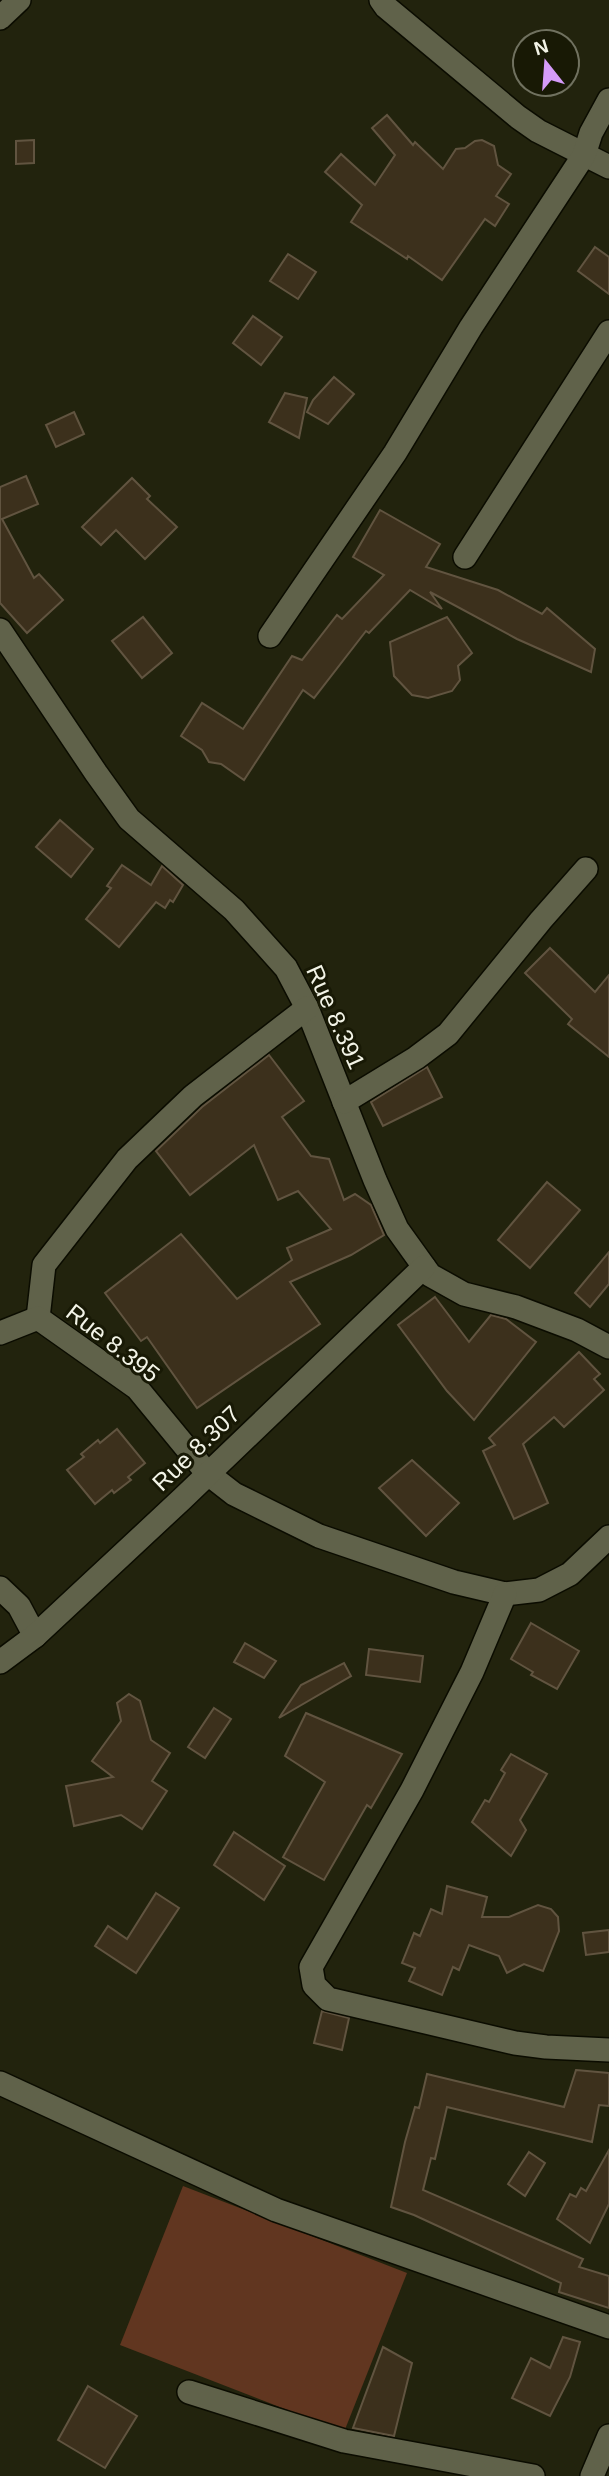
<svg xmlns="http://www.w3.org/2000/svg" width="609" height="2476" font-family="Arial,sans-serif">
	<rect width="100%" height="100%" fill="#22230d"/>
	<polygon fill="#613620" points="183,2186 407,2273 344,2432 120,2345"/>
	<g fill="#3c301c" stroke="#615440" stroke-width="2">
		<polygon points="387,115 413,145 415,142 443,169 456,149 465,148 475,141 482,140 494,146 498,165 511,174 496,196 509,204 495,226 485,219 442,280 408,256 407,259 351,222 362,205 325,172 341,154 375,185 395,155 372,128"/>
		<polygon points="34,140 34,163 16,164 16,141"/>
		<polygon points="595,247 609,257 609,294 578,271"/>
		<polygon points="288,254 316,272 298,299 270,281"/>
		<polygon points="253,316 282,337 261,365 233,343"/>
		<polygon points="334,377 354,394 328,424 307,412 313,400"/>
		<polygon points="285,393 307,398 299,438 269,422"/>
		<polygon points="74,412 84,434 56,447 46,425"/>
		<polygon points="26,476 38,504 2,519 34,578 39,574 63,600 27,633 0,603 0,487"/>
		<polygon points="132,478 150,496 147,499 177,527 145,559 116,530 101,545 82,527"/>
		<polygon points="380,510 440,544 426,567 498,590 542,614 547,608 595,649 591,672 517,639 430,592 442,609 410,590 369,633 366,631 314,698 303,690 244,780 221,764 209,762 202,750 181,736 202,703 243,729 292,656 302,660 337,615 342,619 384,575 353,557"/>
		<polygon points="143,617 172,653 142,678 112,641"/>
		<polygon points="447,617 472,653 458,666 460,680 452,691 428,698 412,695 394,676 390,642"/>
		<polygon points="60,820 93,849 71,877 36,847"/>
		<polygon points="122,865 151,885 162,866 183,885 173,902 170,900 165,908 156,902 119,947 86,919 111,888 107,886"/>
		<polygon points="550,948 595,992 609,975 609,1057 568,1024 572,1019 525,973"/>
		<polygon points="269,1055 304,1101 282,1117 311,1156 329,1159 344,1200 355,1194 371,1205 384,1235 351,1255 290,1282 320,1324 197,1408 147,1337 141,1341 105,1293 181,1234 237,1299 292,1260 287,1248 331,1229 298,1191 278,1200 254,1145 190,1195 156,1151 202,1107"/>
		<polygon points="427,1067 442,1097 383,1126 371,1102"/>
		<polygon points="547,1182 580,1210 530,1268 498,1240"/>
		<polygon points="609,1252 609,1284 590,1307 575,1293"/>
		<polygon points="435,1297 469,1342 491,1315 506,1319 536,1342 474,1420 447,1391 398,1325"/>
		<polygon points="579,1352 600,1374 594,1379 604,1390 564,1427 554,1417 523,1444 548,1503 514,1519 483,1451 495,1445 489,1438"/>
		<polygon points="117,1429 145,1463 128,1477 131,1480 114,1493 112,1490 95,1504 67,1470 84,1457 81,1454 98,1440 100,1443"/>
		<polygon points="412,1460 459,1503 426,1536 379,1488"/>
		<polygon points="531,1623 579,1651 557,1689 531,1675 533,1672 511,1659"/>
		<polygon points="245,1643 276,1661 264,1678 234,1662"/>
		<polygon points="369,1649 423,1656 420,1682 366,1675"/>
		<polygon points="344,1663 351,1676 279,1718 301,1685"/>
		<polygon points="129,1694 140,1701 151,1740 170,1753 152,1781 167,1791 142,1829 121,1815 74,1826 66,1786 113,1777 92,1761 121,1721 117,1703"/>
		<polygon points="214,1708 231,1719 205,1758 188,1747"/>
		<polygon points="306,1713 402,1754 371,1808 367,1805 324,1880 283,1857 325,1782 285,1756"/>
		<polygon points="511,1754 547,1774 520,1820 526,1830 511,1856 472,1822 485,1800 489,1802 505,1773 501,1770"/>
		<polygon points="234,1832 285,1866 264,1900 214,1865"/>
		<polygon points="447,1886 487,1897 482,1917 509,1917 538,1905 551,1909 558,1917 559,1931 543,1971 524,1964 507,1973 499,1956 469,1945 459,1970 453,1967 442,1995 409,1981 415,1968 402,1963 414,1933 420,1936 431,1909 442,1914"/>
		<polygon points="156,1893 179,1908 136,1973 95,1946 108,1926 127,1939"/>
		<polygon points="609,1930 609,1952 586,1955 583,1933"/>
		<polygon points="322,2011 349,2018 342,2050 314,2043"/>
		<polygon points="576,2070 609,2073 609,2106 599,2105 592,2142 447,2107 435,2159 431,2158 423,2190 583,2259 579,2267 609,2276 609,2308 559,2292 561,2283 414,2215 391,2207 405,2142 415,2107 419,2108 427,2074 564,2107"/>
		<polygon points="609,2150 609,2204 590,2243 557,2219 570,2194 576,2197 581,2188 586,2191"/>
		<polygon points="529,2152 545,2163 525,2196 508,2184"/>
		<polygon points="563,2337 580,2342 570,2377 550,2416 512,2398 531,2358 550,2368"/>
		<polygon points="383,2347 412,2363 394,2436 353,2428"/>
		<polygon points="88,2386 137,2416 105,2468 58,2440"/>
	</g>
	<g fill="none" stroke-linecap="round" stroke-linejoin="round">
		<defs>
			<g id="minor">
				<polyline points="381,0 386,7 518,117 538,131 609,167"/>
				<polyline points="0,18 19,0"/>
				<polyline points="465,557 609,332"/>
				<polyline points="0,630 96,773 129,819 234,910 286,968 307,1008 375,1180 397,1229 430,1275 464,1294 516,1307 577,1330 609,1347"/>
				<polyline points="270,636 395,453 471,327 584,155 591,133 609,100"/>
				<polyline points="344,1102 416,1058 448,1034 541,920 586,869"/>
				<polyline points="38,1318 44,1265 127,1159 193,1096 307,1008"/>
				<polyline points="0,1333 38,1318 137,1388 207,1473 234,1494 319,1536 454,1582 505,1594 539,1590 570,1574 609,1537"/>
				<polyline points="0,1588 19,1606 35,1636"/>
				<polyline points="505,1594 472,1672 412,1790 311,1967 314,1985 328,1999 515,2043 546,2047 609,2050"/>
				<polyline points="0,1662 35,1636 182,1499 424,1267"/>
				<polyline points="0,2083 276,2210 609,2327"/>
				<polyline points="189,2392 344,2441 533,2476"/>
				<polyline points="592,2476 609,2436"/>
			</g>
		</defs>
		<use href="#minor" stroke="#0b0c00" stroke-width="26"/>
		<use href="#minor" stroke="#60624a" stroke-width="23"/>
	</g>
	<g text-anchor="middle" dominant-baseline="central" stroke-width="6" stroke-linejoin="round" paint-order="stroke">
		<g font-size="24" fill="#f3f4e7" stroke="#181905">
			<text transform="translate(336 1017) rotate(66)">Rue 8.391</text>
			<text transform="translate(113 1343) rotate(38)">Rue 8.395</text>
			<text transform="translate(196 1448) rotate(-44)">Rue 8.307</text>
		</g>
	</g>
	<g transform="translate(546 63) rotate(343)"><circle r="33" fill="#181905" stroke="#70715f" stroke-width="2"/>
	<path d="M0-5L12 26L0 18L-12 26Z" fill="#d59bfa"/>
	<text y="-10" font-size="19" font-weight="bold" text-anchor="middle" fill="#f3f4e7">N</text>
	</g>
</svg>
